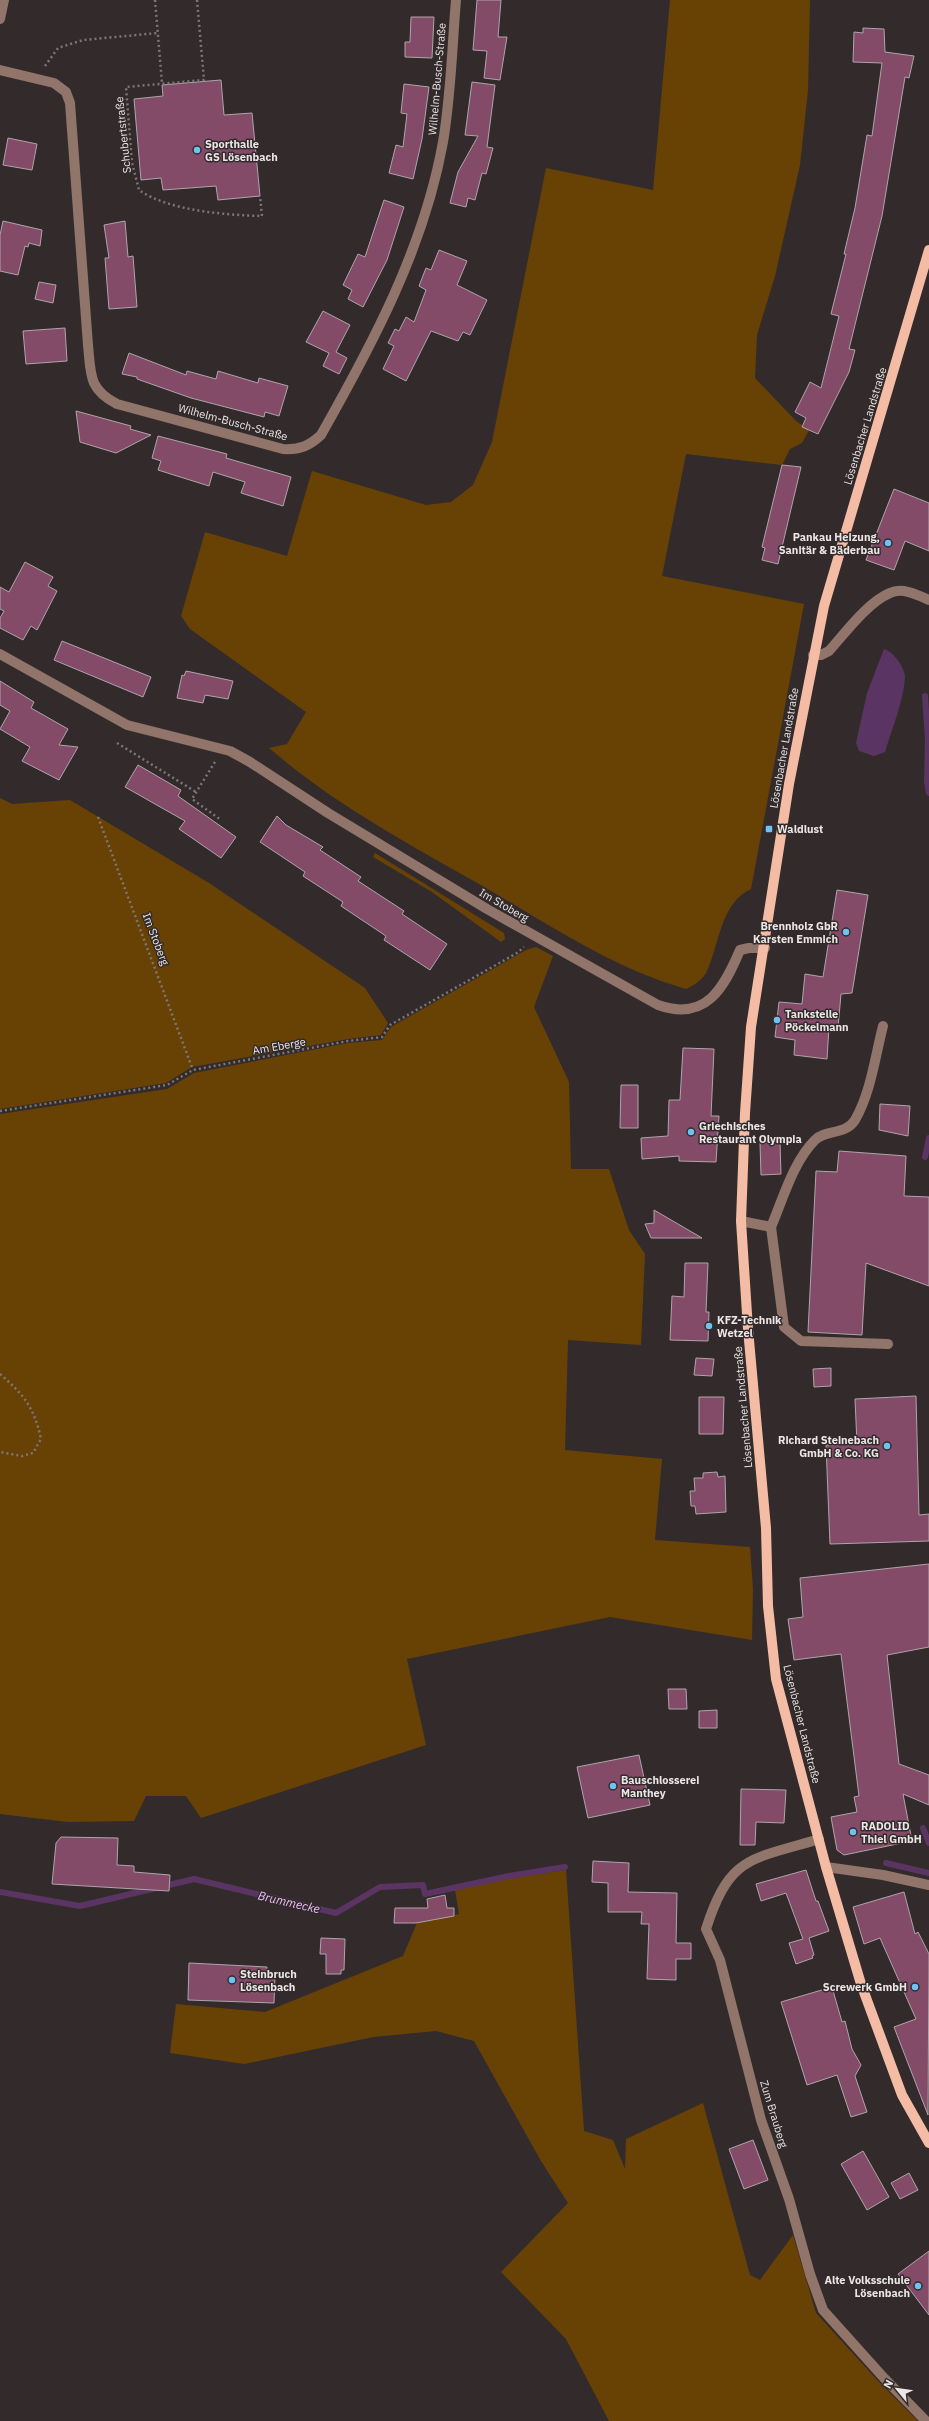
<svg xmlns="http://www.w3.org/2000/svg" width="929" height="2421" font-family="'IBM Plex Sans',sans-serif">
	<rect width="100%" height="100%" fill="#332b2b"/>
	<g fill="#684205">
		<path d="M670,0H810L808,90L800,165L775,276L757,335L755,378L796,421L809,430L802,443L790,449L782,465L686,454L662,576L804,604L751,889C721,902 719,945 707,971C703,980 694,985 686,989C612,968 545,922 479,884C405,842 334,804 269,748L287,744L306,712L190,629L181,616L205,532L287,556L312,471L426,505L451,502L473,485L492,442L546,168L653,190Z"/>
		<polygon points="0,798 12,804 70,800 209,883 365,988 388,1023 381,1035 348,1039 192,1067 166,1083 0,1109"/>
		<polygon points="375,853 504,933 505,939 501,942 432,892 373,857"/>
		<polygon points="536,947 553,956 534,1007 569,1082 571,1169 609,1169 629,1230 645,1254 641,1345 568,1340 565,1450 662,1459 655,1540 750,1547 753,1589 752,1640 610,1617 407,1659 426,1745 201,1818 186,1796 146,1796 134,1821 68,1822 0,1814 0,1114 167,1089 194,1073 348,1043 382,1040 391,1027 526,950"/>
		<polygon points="566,1870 584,2131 613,2140 625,2169 626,2139 703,2103 750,2275 760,2280 793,2235 816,2313 879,2382 918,2421 609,2421 566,2339 501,2272 568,2203 541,2161 474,2041 436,2031 373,2037 244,2064 170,2053 176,2004 265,2012 403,1956 417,1923 459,1914 455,1890 509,1878"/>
	</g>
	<path fill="#5a3563" d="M884,649C893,651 906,669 905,678C903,703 892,728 885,752L874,756L859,751L856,743L867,693Z"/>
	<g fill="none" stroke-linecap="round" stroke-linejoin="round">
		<g stroke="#5a3563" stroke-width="6">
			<polyline points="925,696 928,740 927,782 929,793"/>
			<polyline points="925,1157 929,1138"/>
			<polyline points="923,1828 929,1843"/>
			<polyline points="886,1863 929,1873"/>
			<polyline points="0,1892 80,1906 194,1879 336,1913 380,1887 423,1885 425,1894 509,1876 565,1867"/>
		</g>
	</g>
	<g fill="#844b69" stroke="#aea5a9">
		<polygon points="477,0 501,0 498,37 507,37 500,80 484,78 487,51 473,50"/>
		<polygon points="411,17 434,17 432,58 405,57 405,42 410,42"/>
		<polygon points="863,28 884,29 885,52 914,56 909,78 905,77 882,216 849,349 855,350 849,372 818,434 802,427 806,418 795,412 810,382 821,388 839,316 831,314 846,254 844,254 855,208 867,135 872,136 882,63 853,62 854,32 863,33"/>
		<polygon points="221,80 224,115 252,113 260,196 218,200 216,186 163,190 161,178 141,180 134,99 163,96 162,85"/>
		<polygon points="472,82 495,85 487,147 493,148 486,174 482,173 475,200 468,198 466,207 450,203 458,172 478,136 465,135"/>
		<polygon points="404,84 429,87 422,139 413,179 389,173 396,145 403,147 407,114 401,113"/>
		<polygon points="8,138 37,144 32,170 3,165"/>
		<polygon points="384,200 404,207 387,260 363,307 348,299 352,290 343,285 358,254 365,257"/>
		<polygon points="3,221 42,230 40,246 29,243 28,247 25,246 18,275 0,271 0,235"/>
		<polygon points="125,221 128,257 133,256 137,307 109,309 105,258 109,258 104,225"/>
		<polygon points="439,250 467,261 457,285 487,300 470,335 463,332 458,341 431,331 406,381 383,369 394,346 388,343 395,329 399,331 406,317 414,322 426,290 419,286 426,268 431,270"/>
		<polygon points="39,282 56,285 53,303 35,299"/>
		<polygon points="323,311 350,325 336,352 347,358 339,374 323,366 329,353 306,342"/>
		<polygon points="65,328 67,361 26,364 23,331"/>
		<polygon points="129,353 186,375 187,371 216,379 218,371 258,383 259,378 288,386 279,416 265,412 264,417 191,398 137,379 137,377 122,374"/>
		<polygon points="76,411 131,426 130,429 151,435 116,453 93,446 80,442"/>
		<polygon points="158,436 227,454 226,458 291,477 283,506 241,493 245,482 213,472 209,486 158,470 161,461 152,458"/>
		<polygon points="782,465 801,467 778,564 762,560 765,548 762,547"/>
		<polygon points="894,489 929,503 929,551 905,541 894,570 866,560"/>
		<polygon points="25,562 53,577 48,586 57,591 37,630 31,626 23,640 0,628 0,618 4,611 0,609 0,587 9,592"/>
		<polygon points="62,641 151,677 143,697 54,660"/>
		<polygon points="186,671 233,681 228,699 205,695 203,703 177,698 182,675 184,676"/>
		<polygon points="0,681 34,702 31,708 68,729 59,745 78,747 59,780 22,761 30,747 0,729 10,711 0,705"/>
		<polygon points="138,765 181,790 178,796 236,837 221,858 179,829 185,821 125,787"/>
		<polygon points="277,816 286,825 323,847 320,850 361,877 358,881 404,911 402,914 447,944 430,970 384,940 386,936 341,906 343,902 303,876 305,872 260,842"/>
		<polygon points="837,890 868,895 852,993 841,994 838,1028 829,1027 827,1059 794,1055 795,1040 775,1037 779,1002 802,1004 805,974 823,977"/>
		<polygon points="683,1048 714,1049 711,1116 719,1116 716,1162 679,1161 679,1156 642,1159 641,1138 668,1136 669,1100 680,1100"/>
		<polygon points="621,1085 638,1085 638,1128 620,1128"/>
		<polygon points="880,1104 910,1106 908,1136 879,1130"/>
		<polygon points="760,1143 780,1143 781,1174 761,1175"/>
		<polygon points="839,1151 906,1156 904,1196 929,1197 929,1286 866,1263 862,1335 808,1332 816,1171 837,1172"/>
		<polygon points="654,1210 702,1238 651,1238 645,1224 654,1223"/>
		<polygon points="685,1263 708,1263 706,1312 709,1312 708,1341 670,1340 672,1296 684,1297"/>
		<polygon points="696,1358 714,1359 712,1376 694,1375"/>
		<polygon points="831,1368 831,1386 814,1387 813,1369"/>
		<polygon points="916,1396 919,1515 929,1514 929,1541 830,1544 826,1445 857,1444 855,1399"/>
		<polygon points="699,1397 724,1397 723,1434 699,1434"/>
		<polygon points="717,1472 718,1477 725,1476 726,1512 696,1514 695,1506 691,1506 690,1491 695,1491 694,1478 703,1478 703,1473"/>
		<polygon points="929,1564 929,1647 887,1655 899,1764 929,1775 929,1805 903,1794 912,1841 844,1855 837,1850 831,1817 857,1812 854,1797 859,1796 841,1654 794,1660 788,1619 803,1617 800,1578"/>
		<polygon points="668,1689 686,1689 687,1709 669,1709"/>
		<polygon points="717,1710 717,1728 699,1728 699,1711"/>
		<polygon points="639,1755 650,1805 588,1818 577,1767"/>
		<polygon points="741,1789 786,1790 784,1823 756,1822 755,1845 740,1845"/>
		<polygon points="61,1837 118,1838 117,1865 134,1866 134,1872 170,1875 169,1891 52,1884 56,1843"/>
		<polygon points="593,1861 629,1863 628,1892 677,1893 676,1943 691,1943 691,1959 676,1959 676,1980 647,1979 649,1924 641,1924 642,1912 608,1912 608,1883 592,1882"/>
		<polygon points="806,1870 816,1901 818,1901 829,1931 809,1938 814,1955 812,1956 813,1958 796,1964 789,1943 803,1939 786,1893 761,1901 756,1884"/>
		<polygon points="904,1892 915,1934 918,1932 929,1954 928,2115 894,2027 916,2019 880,1938 864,1944 853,1907"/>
		<polygon points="445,1895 447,1908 454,1908 454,1916 416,1923 394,1923 395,1908 428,1908 427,1899"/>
		<polygon points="321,1938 345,1939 344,1970 341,1970 341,1974 326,1974 326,1954 320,1954"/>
		<polygon points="189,1963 267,1967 267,1973 275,1974 274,2003 188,2000"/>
		<polygon points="832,1987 842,2022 845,2021 852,2049 861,2065 855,2076 867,2112 851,2117 837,2075 807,2085 781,2002"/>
		<polygon points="753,2140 768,2180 744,2189 729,2149"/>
		<polygon points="863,2151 889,2197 867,2210 841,2164"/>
		<polygon points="909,2173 918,2190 900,2199 891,2183"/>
		<polygon points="929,2251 929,2315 898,2274"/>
	</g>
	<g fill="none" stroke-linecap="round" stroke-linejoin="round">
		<g stroke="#7d7676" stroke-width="2.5" stroke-dasharray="2 3" stroke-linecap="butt">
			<polyline points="155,0 162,83"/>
			<path d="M197,0L204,80L126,87L132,163L139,190C169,211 226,215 262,216L260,196"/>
			<polyline points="45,66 58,48 83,40 158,33"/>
			<polyline points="117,743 196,792"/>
			<polyline points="215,762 192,799 221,820"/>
			<polyline points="98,817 193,1070"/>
			<polyline points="0,1111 167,1085 193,1070 348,1041 382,1037 390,1025 517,953 524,947"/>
			<path d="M0,1374C24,1395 34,1407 41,1439L33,1453L22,1456L0,1452"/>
		</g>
		<g stroke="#91756a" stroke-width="10">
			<polyline points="0,19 4,0"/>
			<path d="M0,70L54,83L66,92L70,103L88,345C91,374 88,389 117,404L283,449C300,450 309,446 321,435C373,343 424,248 443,142C451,95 452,48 456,0"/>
			<path d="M0,654L127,725L230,751L250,762L328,813L487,909L658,1005C706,1022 724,988 740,950L749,948H765"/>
			<path d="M813,655H821L829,651C845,633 868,602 890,593C902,587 918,595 929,600"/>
			<polyline points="741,1221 771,1227 784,1327 801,1341 888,1344"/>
			<path d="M771,1227C783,1199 793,1162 815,1140C826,1129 846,1135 855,1120C871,1092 875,1057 883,1026"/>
			<path d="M819,1839C752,1860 730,1854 706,1929L720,1960L761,2120L789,2199L810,2274L823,2310L884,2378L926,2421"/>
			<polyline points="826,1867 883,1875 929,1885"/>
		</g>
		<polyline stroke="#f5bca5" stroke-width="10" points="929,250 824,606 789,784 751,1027 745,1113 741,1221 748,1329 766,1528 768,1606 776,1679 826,1867 861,1984 902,2095 929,2143"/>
	</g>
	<g fill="#6fc2f4" stroke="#332b2b" stroke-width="1.5">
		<circle cx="197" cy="150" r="4"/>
		<circle cx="888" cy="543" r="4"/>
		<rect x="765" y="825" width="8" height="8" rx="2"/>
		<circle cx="846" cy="932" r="4"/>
		<circle cx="777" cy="1020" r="4"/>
		<circle cx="691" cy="1132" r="4"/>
		<circle cx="709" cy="1326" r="4"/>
		<circle cx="887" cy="1446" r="4"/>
		<circle cx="613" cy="1786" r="4"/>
		<circle cx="853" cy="1832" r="4"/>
		<circle cx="232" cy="1980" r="4"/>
		<circle cx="915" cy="1987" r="4"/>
		<circle cx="918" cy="2286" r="4"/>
	</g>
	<g text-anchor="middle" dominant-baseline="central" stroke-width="3" stroke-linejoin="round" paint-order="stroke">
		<g font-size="11" fill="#ece7e7" stroke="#332b2b">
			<text transform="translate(437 79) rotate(-85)">Wilhelm-Busch-Straße</text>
			<text transform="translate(123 135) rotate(-96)">Schubertstraße</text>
			<text transform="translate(233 422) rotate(15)">Wilhelm-Busch-Straße</text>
			<text transform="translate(865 426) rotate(-73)">Lösenbacher Landstraße</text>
			<text transform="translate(784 748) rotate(-80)">Lösenbacher Landstraße</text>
			<text transform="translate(504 905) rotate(30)">Im Stoberg</text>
			<text transform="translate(156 939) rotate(69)">Im Stoberg</text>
			<text transform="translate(279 1046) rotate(-10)">Am Eberge</text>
			<text transform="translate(743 1407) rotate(-95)">Lösenbacher Landstraße</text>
			<text transform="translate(802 1724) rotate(76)">Lösenbacher Landstraße</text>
			<text transform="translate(774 2114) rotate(73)">Zum Brauberg</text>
		</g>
		<g font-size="11" font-weight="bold" fill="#ece7e7" stroke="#332b2b" text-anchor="start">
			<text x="205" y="144">Sporthalle<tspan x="205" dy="13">GS Lösenbach</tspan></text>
			<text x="880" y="537" text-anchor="end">Pankau Heizung,<tspan x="880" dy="13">Sanitär &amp; Bäderbau</tspan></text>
			<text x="777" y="829">Waldlust</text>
			<text x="838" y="926" text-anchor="end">Brennholz GbR<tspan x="838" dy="13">Karsten Emmich</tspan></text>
			<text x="785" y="1014">Tankstelle<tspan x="785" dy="13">Pöckelmann</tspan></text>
			<text x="699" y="1126">Griechisches<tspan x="699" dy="13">Restaurant Olympia</tspan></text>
			<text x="717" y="1320">KFZ-Technik<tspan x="717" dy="13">Wetzel</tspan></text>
			<text x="879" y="1440" text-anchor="end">Richard Steinebach<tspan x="879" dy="13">GmbH &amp; Co. KG</tspan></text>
			<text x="621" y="1780">Bauschlosserei<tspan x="621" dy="13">Manthey</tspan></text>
			<text x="861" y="1826">RADOLID<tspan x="861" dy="13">Thiel GmbH</tspan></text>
			<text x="240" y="1974">Steinbruch<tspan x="240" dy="13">Lösenbach</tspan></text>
			<text x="907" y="1987" text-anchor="end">Screwerk GmbH</text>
			<text x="910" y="2280" text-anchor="end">Alte Volksschule<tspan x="910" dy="13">Lösenbach</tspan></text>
		</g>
		<g font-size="12" font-style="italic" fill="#ecbdf7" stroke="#332b2b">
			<text transform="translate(289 1902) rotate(13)">Brummecke</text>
		</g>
	</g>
	<g transform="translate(897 2389) rotate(299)" stroke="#332b2b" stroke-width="3" paint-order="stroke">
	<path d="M0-3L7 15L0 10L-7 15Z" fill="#ece7e7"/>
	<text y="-6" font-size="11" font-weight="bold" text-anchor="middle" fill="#ece7e7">N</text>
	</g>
</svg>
